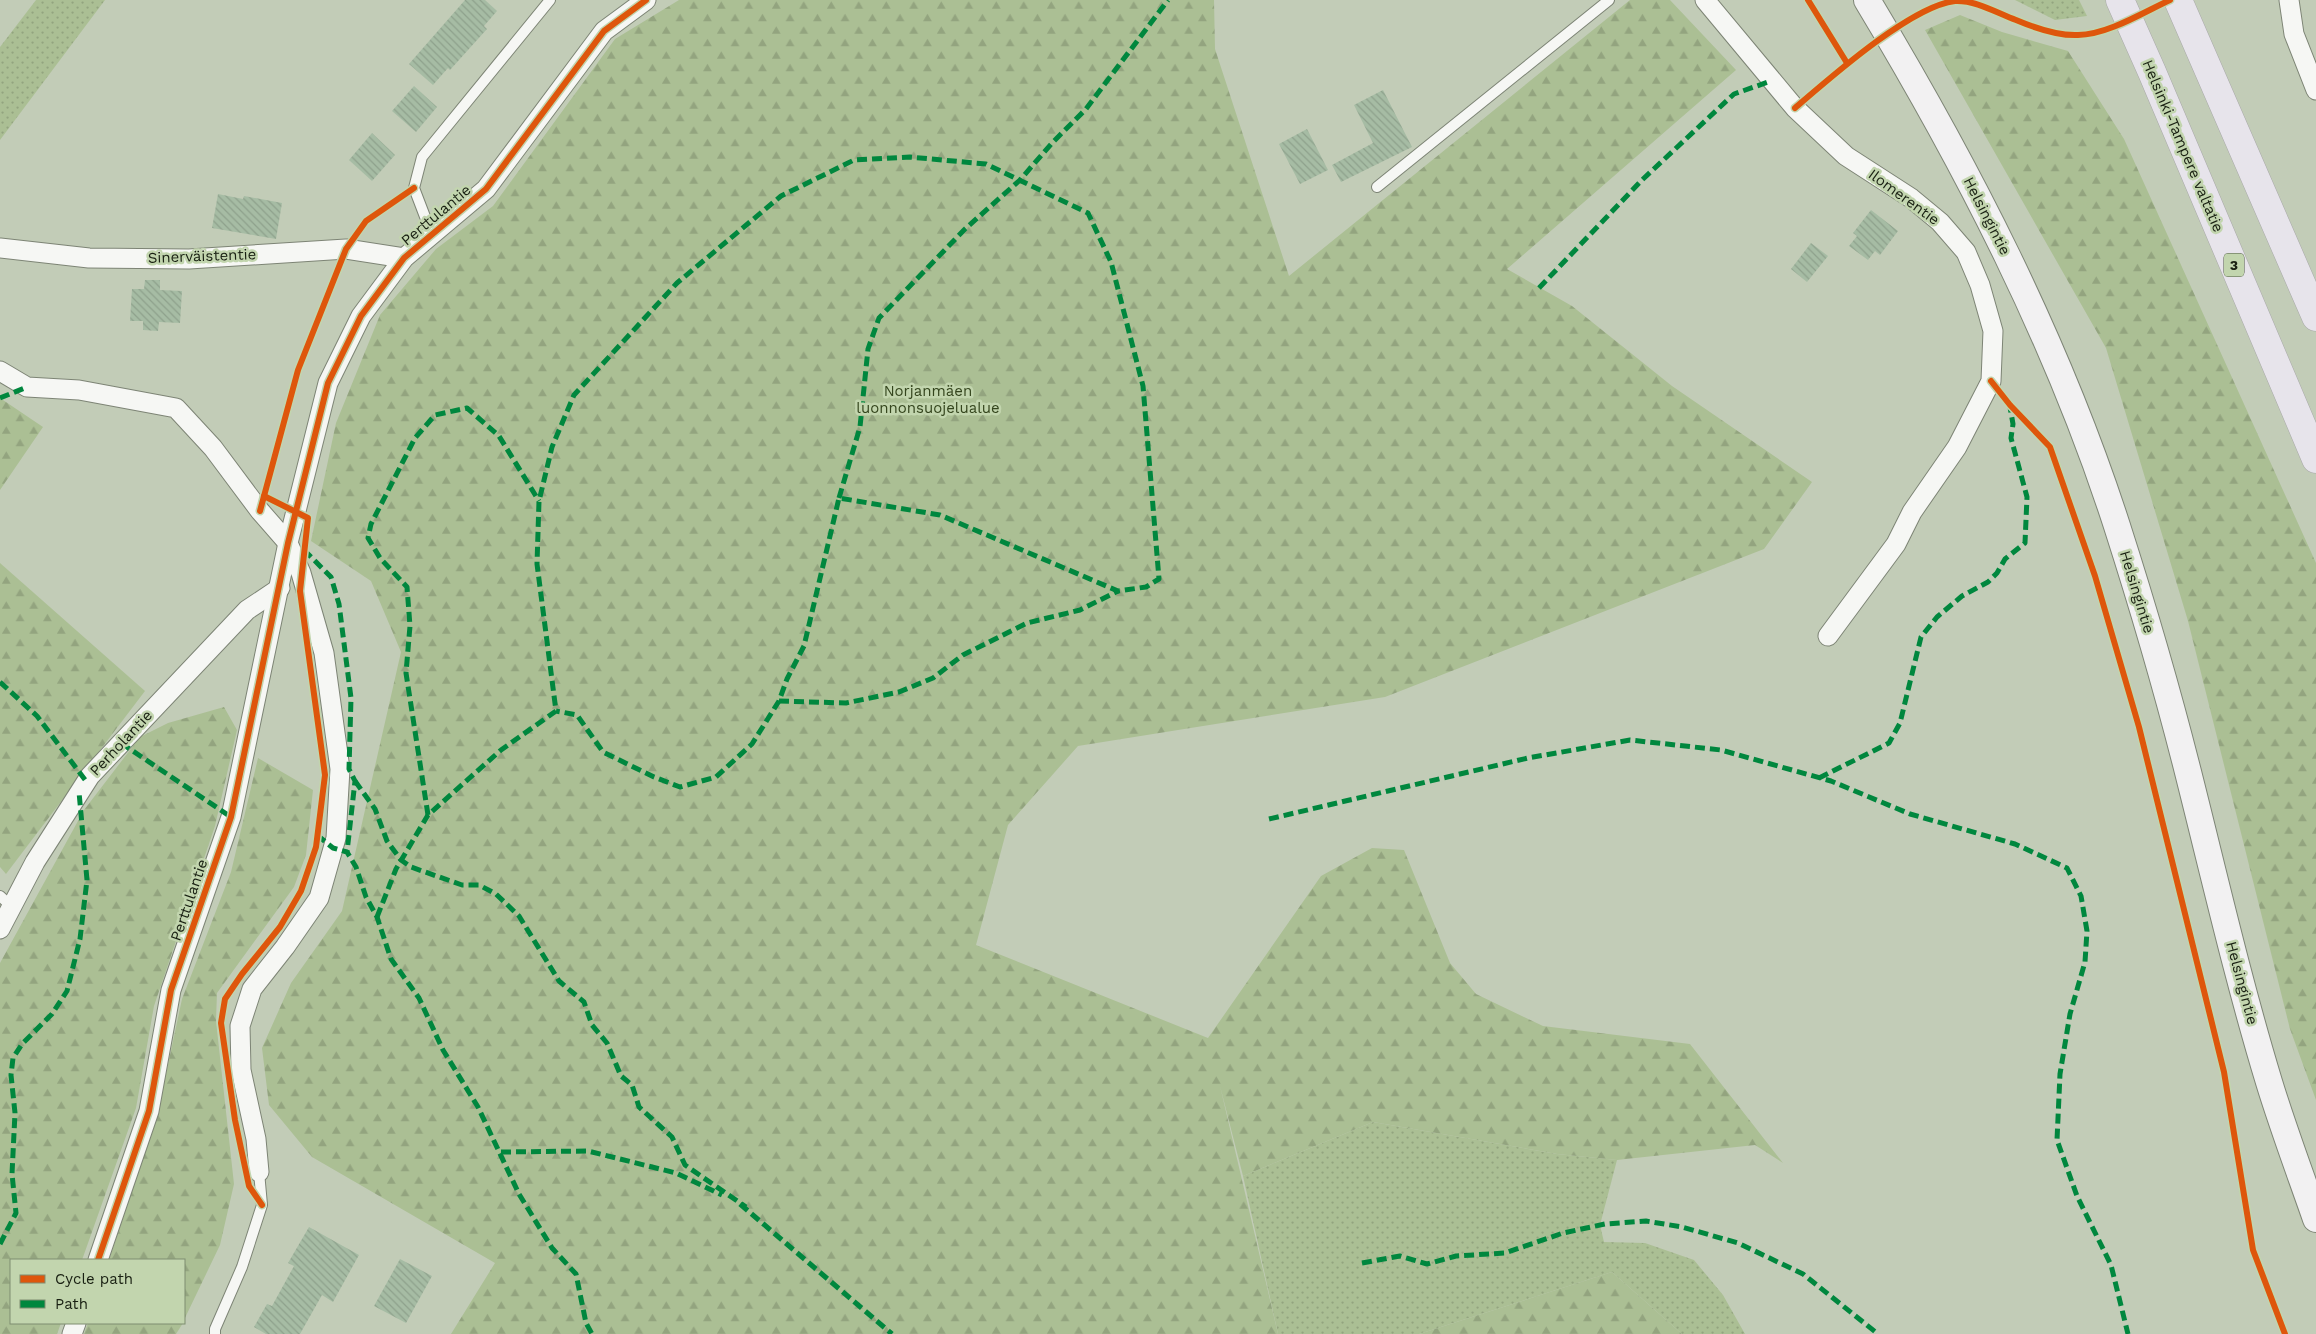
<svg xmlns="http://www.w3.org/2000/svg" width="2316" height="1334" font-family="'Work Sans',sans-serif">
	<defs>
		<pattern id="grass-dots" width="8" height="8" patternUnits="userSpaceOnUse" patternTransform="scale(1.25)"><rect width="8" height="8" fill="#abbf94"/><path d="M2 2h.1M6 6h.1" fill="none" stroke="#93a47f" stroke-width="1.8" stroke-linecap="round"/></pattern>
		<pattern id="forest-firs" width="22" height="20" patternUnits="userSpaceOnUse" patternTransform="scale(1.25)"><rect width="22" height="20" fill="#abbf94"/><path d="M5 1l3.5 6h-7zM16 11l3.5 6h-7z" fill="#93a47f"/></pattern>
		<pattern id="building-back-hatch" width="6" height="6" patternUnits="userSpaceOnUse" patternTransform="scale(1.25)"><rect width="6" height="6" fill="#a6bca4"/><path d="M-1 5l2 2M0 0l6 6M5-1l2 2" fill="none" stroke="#8ea18c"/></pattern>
	</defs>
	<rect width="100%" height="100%" fill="#c2ccb7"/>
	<g fill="url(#grass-dots)">
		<polygon points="36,0 105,0 0,140 0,47"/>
		<polygon points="2015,0 2079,0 2087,16 2055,20"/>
		<polygon points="1373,1122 1557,1154 1617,1160 1600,1225 1604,1242 1645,1243 1694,1260 1723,1295 1745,1334 1682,1334 1612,1272 1419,1334 1278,1334 1243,1176"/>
	</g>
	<g fill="url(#forest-firs)">
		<polygon points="679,0 1214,0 1215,49 1289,276 1630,0 1670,0 1736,70 1507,269 1572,306 1672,386 1812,482 1764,549 1385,697 1078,746 1008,825 976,945 1208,1038 1321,876 1372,848 1404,850 1450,963 1476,994 1543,1026 1690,1044 1783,1163 1755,1145 1617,1160 1557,1154 1373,1122 1243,1176 1220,1086 1278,1334 451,1334 495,1263 312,1157 269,1105 262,1048 291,983 342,911 401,652 371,581 311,541 336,423 380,315 436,249 493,206 615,39"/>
		<polygon points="1960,15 2002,32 2068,51 2124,139 2316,563 2316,1100 2290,1029 2188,621 2106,348 1925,30"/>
		<polygon points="0,398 43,427 0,490"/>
		<polygon points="0,563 145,691 6,874 0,867"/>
		<polygon points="224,707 237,730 215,826 154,1006 136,1108 82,1260 11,1260 11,1323 61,1323 57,1334 0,1334 0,963 84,810 140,737 168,723"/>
		<polygon points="258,758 313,790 306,855 294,887 217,993 216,1021 234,1184 220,1245 184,1320 184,1260 109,1260 157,1116 182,999 231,872"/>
		<polygon points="1612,1272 1682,1334 1419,1334"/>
		<polygon points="88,1323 183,1323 176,1334 84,1334"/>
	</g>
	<g fill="url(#building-back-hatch)">
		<polygon points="465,0 485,0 497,11 484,26 487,29 450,70 448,68 433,85 409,64"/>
		<polygon points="414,86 437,107 416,132 392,111"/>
		<polygon points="1383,90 1412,147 1341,182 1332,165 1373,143 1354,105"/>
		<polygon points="1307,129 1328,170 1300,184 1279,144"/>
		<polygon points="372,133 395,155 372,181 349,160"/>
		<polygon points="218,194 243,199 244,196 282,203 276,239 212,228"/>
		<polygon points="1871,210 1898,231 1880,255 1875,251 1868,260 1849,246 1857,236 1853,233"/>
		<polygon points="1811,243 1828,256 1807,282 1791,269"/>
		<polygon points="145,280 160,280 160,290 182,291 180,323 159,322 158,331 143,330 143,321 130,321 132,289 144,289"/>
		<polygon points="309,1227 359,1255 333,1302 322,1295 300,1334 266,1334 254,1327 267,1304 272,1306 294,1266 288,1263"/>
		<polygon points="400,1259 432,1276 406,1323 374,1306"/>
	</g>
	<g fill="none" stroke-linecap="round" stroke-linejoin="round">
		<defs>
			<g id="service">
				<polyline points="1377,187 1609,0"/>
				<polyline points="432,235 414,188 422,157 550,0"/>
				<polyline points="0,896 12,907"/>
				<polyline points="215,1334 215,1329 242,1267 262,1205 259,1172"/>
			</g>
			<g id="minor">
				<polyline points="1705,0 1795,108 1846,156 1911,198 1940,222 1966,252 1980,285 1993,331 1991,381 1957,447 1912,512 1896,544 1828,636"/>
				<polyline points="2289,0 2294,34 2316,90"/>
				<polyline points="0,248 89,258 189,259 346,249 404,258"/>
				<polyline points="0,371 27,387 79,390 176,408 213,448 260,511 288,543 301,573 324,653 340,769 336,838 319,898 285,947 252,989 240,1026 241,1070 256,1139 259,1172"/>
				<polyline points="0,929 35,862 90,776 247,610 280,588"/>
				<polyline points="98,1260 149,1111 171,990 231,817 288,543 328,383 361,316 404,258 486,189 604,31 646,0"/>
				<polyline points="72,1334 76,1323"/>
			</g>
			<path id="secondary" d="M1867,0C1967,166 2057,340 2117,526C2143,607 2167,689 2188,772C2214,875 2238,980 2269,1082C2283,1128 2300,1173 2316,1219"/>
			<g id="motorway">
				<polyline points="2120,0 2152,72 2316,459"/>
				<polyline points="2178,0 2316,317"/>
			</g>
		</defs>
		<use href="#service" stroke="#7d8475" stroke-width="12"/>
		<use href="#minor" stroke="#7d8475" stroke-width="21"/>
		<use href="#secondary" stroke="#7d8475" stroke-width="28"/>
		<use href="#motorway" stroke="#a8a8a8" stroke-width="29"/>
		<use href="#service" stroke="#f6f7f4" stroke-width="10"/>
		<use href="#minor" stroke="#f6f7f4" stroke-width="19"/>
		<use href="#secondary" stroke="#f2f1f2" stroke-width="26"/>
		<use href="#motorway" stroke="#e7e4eb" stroke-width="28"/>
		<g stroke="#00873e" stroke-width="5" stroke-dasharray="10 5" stroke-linecap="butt">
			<polyline points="1539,288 1642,180 1734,94 1771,81"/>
			<polyline points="0,398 27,387"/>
			<polyline points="839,498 860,427 868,349 879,318 965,229 1020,180 1052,143 1086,109 1168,0"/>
			<polyline points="304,550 331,577 339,604 351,698 349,769 355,781 347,852"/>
			<polyline points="0,682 37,716 86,781"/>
			<polyline points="779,701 846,703 899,692 933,678 963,655 1027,623 1080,610 1118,591"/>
			<polyline points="121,743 231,817"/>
			<polyline points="1819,778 1889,743 1900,723 1921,637 1937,617 1962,596 1988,582 1997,573 2005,559 2025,543 2027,497 2011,438 2013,424 2010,407"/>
			<polyline points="355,781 375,809 387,841 401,860 411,867 462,885 479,885 496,894 519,916 559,981 584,1002 592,1025 607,1043 621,1076 632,1085 639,1107 672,1137 685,1165 746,1207"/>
			<polyline points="428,815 406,673 410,626 407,587 380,558 368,538 371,524 415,438 435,415 467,408 499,436 539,501"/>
			<polyline points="1269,819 1528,758 1630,740 1721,750 1831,781 1910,814 2015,844 2067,868 2081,896 2087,931 2085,962 2070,1014 2060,1074 2057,1140 2077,1196 2111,1265 2128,1334"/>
			<polyline points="317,835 333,848 347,852 356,867 366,897 377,917 391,959 419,998 443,1050 478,1107 519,1194 552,1248 576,1274 586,1323 592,1334"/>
			<polyline points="377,917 396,869 428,815 501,750 556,711 537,564 539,501 552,447 574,395 677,283 781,196 854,160 910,157 986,164 1088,213 1111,262 1143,386 1159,579 1146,587 1118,591 940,515 839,498 804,646 787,679 779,701 752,744 716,777 680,787 654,777 603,752 577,715 556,711"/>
			<polyline points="501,1152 588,1151 676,1173 722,1195"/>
			<polyline points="740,1204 892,1334"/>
			<polyline points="0,1244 16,1213 12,1174 15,1113 11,1075 13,1058 22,1044 52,1014 67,991 80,939 87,880 79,792"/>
			<polyline points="1362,1263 1400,1256 1427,1264 1456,1256 1505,1253 1563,1233 1605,1224 1646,1221 1682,1227 1738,1243 1803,1274 1878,1334"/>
		</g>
		<defs>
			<g id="cycleway">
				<polyline points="1808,0 1847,63"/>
				<path d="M1795,108C1830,78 1911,6 1955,1C1976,0 1997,13 2016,20C2035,28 2057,36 2078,35C2107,35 2144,12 2170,0"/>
				<polyline points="1991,381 2010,405 2050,447 2095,576 2139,727 2224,1072 2253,1250 2285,1334"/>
				<polyline points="260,511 298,370 346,249 366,221 414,188"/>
				<polyline points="262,1205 249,1186 235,1120 221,1023 225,999 242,974 280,927 301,891 316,847 325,775 300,591 308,518 264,496"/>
				<polyline points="98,1260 149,1111 171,990 231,817 288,543 328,383 361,316 404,258 486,189 604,31 646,0"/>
			</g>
		</defs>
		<use href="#cycleway" stroke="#c2d5ae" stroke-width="9"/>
		<use href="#cycleway" stroke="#de560c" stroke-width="6"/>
	</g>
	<g text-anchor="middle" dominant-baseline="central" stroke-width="5" stroke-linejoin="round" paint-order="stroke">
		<rect fill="#c2d5ae" stroke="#4c5641" stroke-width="1" x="2224" y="253.5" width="20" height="23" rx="4"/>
		<g font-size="14" font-weight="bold" fill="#192012">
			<text x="2234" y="265">3</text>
		</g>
		<g font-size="15" fill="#192012" stroke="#c2d5ae">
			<text transform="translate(2183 146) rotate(67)">Helsinki-Tampere valtatie</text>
			<text transform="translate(1904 197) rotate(36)">Ilomerentie</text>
			<text transform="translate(436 215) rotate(-40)">Perttulantie</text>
			<text transform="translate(1987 216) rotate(63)">Helsingintie</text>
			<text transform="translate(202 256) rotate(-2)">Sinerväistentie</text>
			<text transform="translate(2137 592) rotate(73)">Helsingintie</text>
			<text transform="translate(121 743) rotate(-47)">Perholantie</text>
			<text transform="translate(189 900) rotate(-71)">Perttulantie</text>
			<text transform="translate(2242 983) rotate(75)">Helsingintie</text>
		</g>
		<g font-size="15" fill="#34451d" stroke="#c2d5ae">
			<text x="928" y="391">Norjanmäen<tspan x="928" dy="17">luonnonsuojelualue</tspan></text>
		</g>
	</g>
	<rect x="10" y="1259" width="175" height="65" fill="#c2d5ae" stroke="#7e8d70"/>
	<rect x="20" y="1275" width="25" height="8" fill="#de560c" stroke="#7e8d70"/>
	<text x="55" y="1284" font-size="15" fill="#192012">Cycle path</text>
	<rect x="20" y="1300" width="25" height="8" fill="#00873e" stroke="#7e8d70"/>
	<text x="55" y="1309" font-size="15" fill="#192012">Path</text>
</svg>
